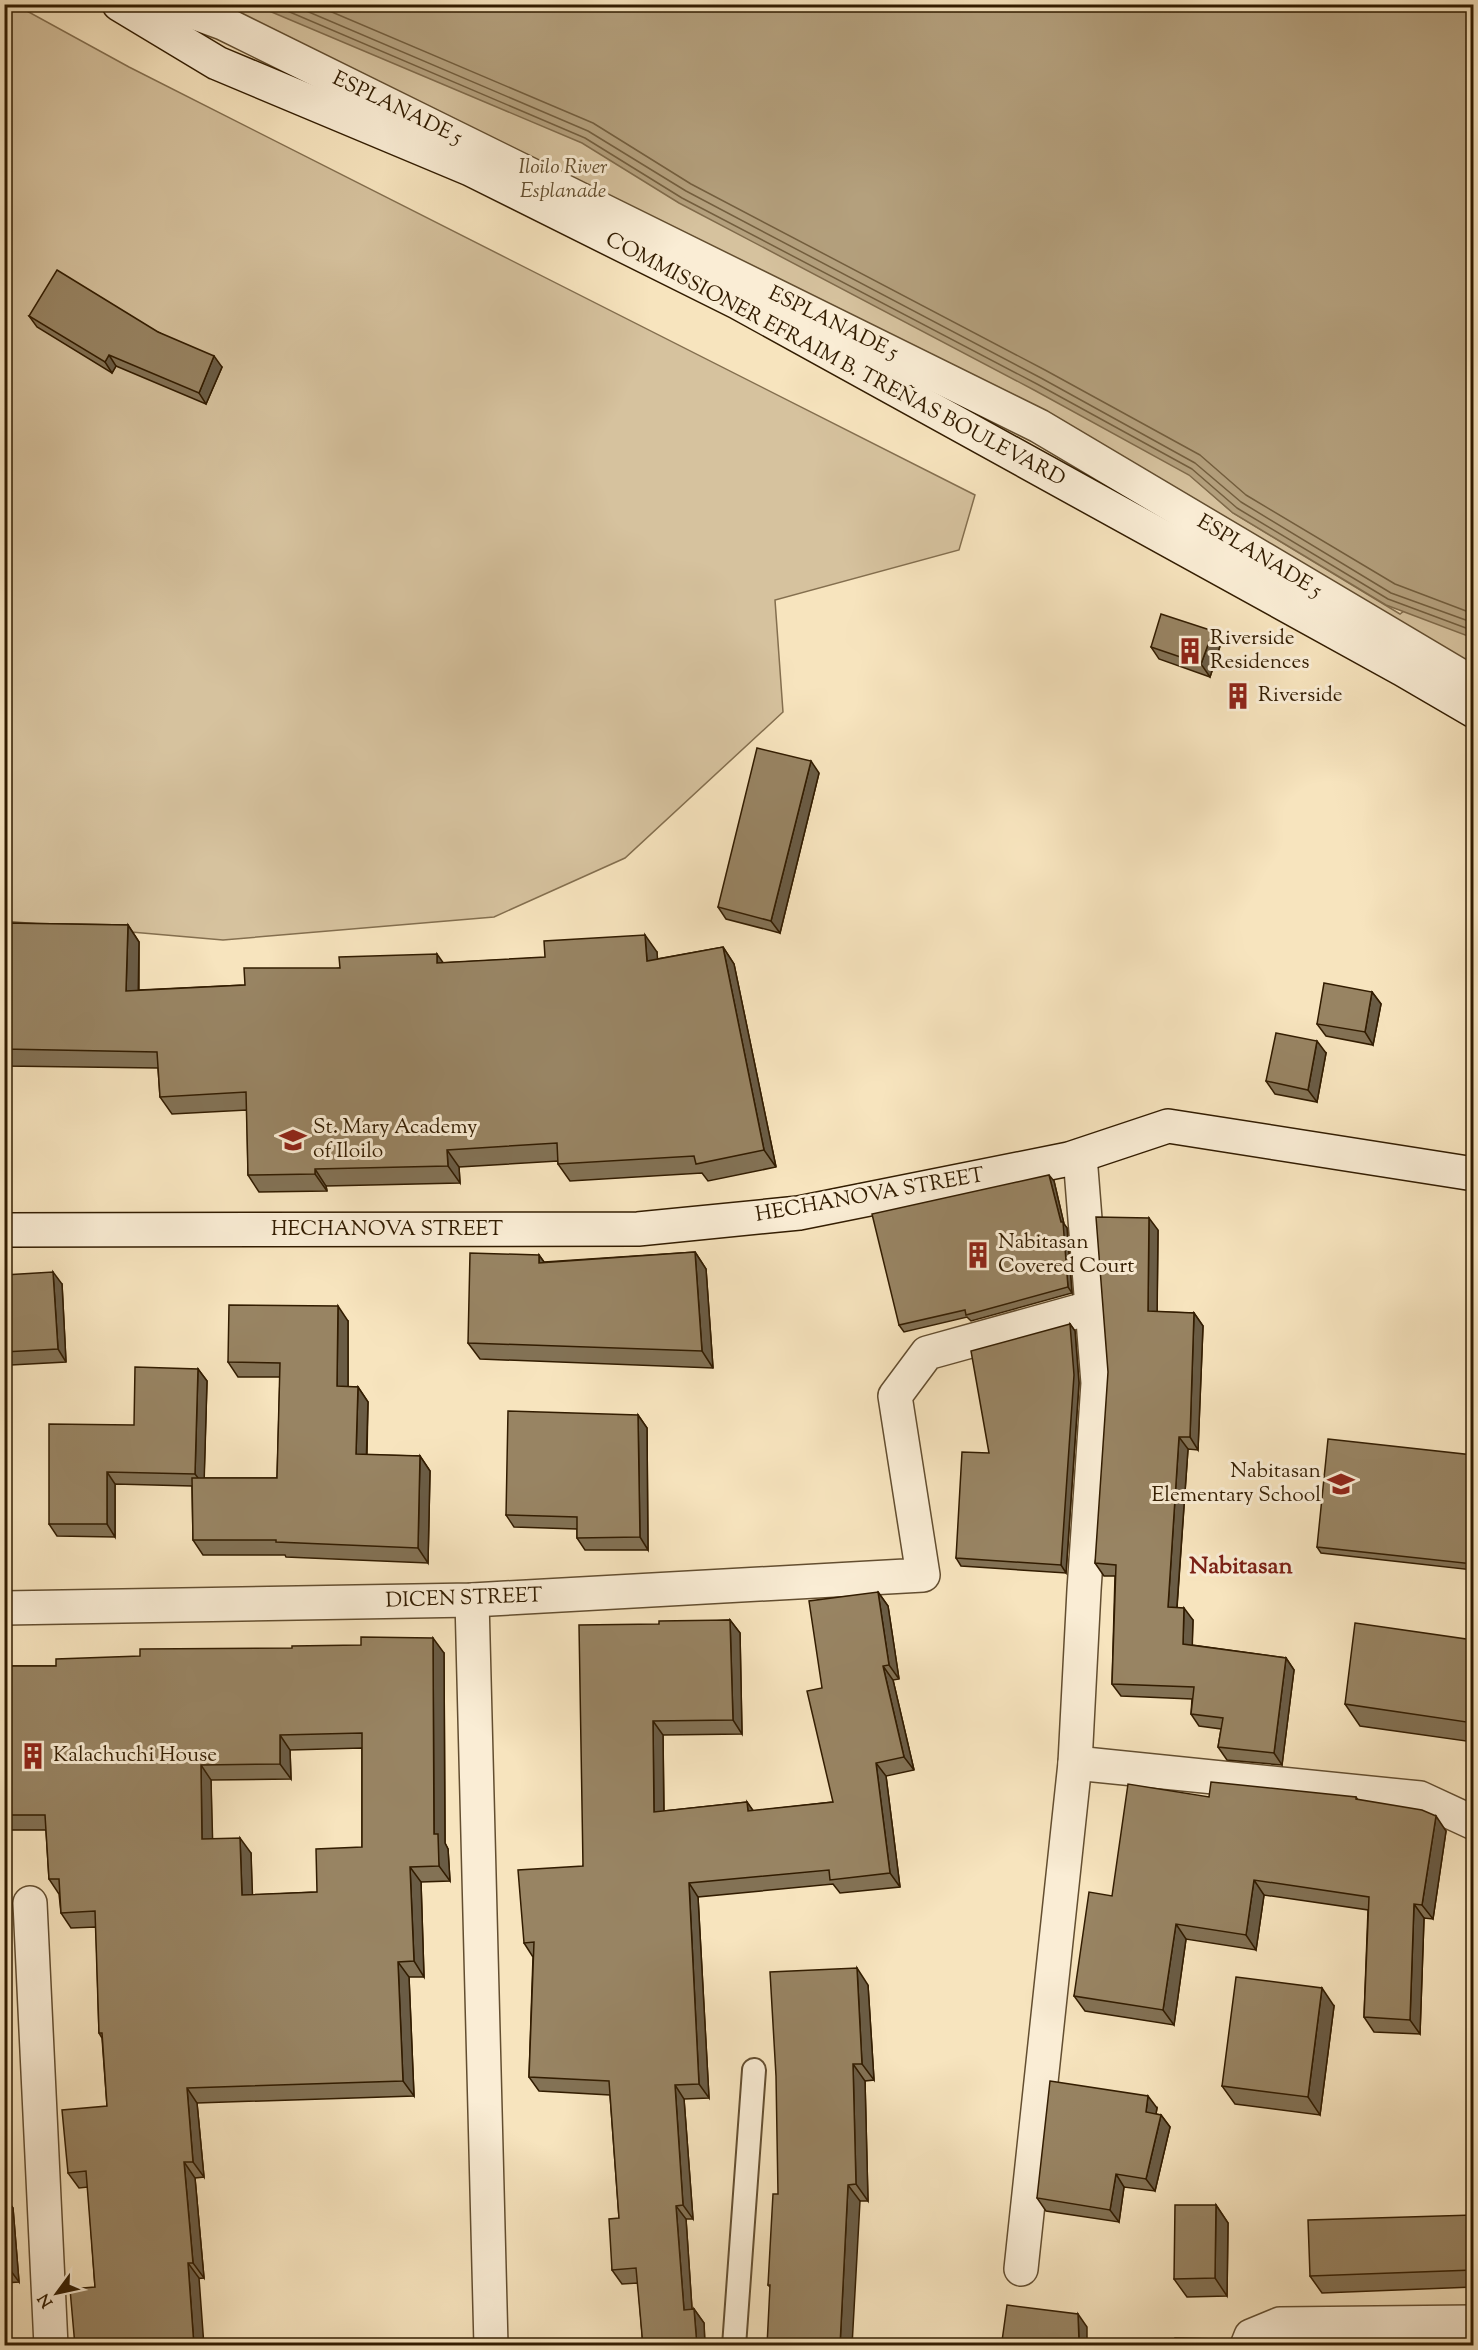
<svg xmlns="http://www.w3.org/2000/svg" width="1478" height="2350" font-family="'Sorts Mill Goudy',serif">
	<rect width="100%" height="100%" fill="#f7e4be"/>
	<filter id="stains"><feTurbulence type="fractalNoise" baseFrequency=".00333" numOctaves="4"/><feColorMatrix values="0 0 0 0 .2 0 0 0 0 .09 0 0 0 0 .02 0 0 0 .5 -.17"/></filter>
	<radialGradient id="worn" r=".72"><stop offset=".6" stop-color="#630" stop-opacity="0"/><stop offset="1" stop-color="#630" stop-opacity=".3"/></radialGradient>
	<g fill="#d6c29e" stroke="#846f4f" stroke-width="1.5">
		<polygon points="4,5 16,5 129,67 975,495 959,550 775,600 783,712 625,858 494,917 223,940 5,921"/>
		<polygon points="153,5 500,5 810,140 1233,513 1400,614 1446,577 1473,593 1473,691 1034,433 165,12"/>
	</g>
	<polygon fill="#b4a07d" stroke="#806b4b" stroke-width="1.5" points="255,5 1473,5 1473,638 1386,605 1233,513 1189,475 1034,390 679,203 582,143"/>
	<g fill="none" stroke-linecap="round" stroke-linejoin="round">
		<g stroke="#735e3e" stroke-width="1.5">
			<polyline points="271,4 585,138 682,198 1037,384 1192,469 1237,508 1388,599 1474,631"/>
			<polyline points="290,4 588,131 686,191 1041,378 1195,463 1241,502 1391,593 1474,623"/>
			<polyline points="313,4 593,123 691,184 1045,370 1200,455 1246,495 1395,584 1474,614"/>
		</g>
		<defs>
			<polyline id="lane" points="734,2346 754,2070"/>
			<g id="street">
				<polyline points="171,4 223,23 1039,426 1474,684"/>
				<polyline points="472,1600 491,2346"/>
				<polyline points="4,1608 472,1600 923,1575 895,1396 927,1353 1093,1307"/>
				<polyline points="1075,1763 1420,1798 1474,1823"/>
				<polyline points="30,1903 51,2346"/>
				<polyline points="1021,2269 1075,1763 1084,1590 1098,1383 1080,1156"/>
				<polyline points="1247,2346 1251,2336 1280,2324 1474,2322"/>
			</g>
			<g id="secondary">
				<polyline points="119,4 217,63 470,169 739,303 1402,669 1474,711"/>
				<polyline points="4,1230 638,1229 799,1213 1069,1159 1168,1126 1474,1174"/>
			</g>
		</defs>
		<use href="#lane" stroke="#634e30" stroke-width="26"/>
		<use href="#street" stroke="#634e30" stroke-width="36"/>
		<use href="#secondary" stroke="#321c00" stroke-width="36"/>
		<use href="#lane" stroke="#faedd5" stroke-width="22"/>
		<use href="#street" stroke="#faedd5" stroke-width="33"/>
		<use href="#secondary" stroke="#faedd5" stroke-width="33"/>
	</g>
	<g fill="#837255" stroke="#321c00" stroke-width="1.5" fill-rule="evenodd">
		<polygon points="29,316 158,332 222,367 206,404 116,366 112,373 37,327"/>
		<polygon points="1213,631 1221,643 1210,677 1159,659 1151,647"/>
		<polygon points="819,773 780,933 726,919 718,907"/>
		<polygon points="4,923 128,925 139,942 139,990 245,985 340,968 657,952 657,959 723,947 734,964 776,1167 708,1181 702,1173 570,1181 558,1164 558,1161 459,1167 460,1183 326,1186 327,1191 259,1192 248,1175 247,1110 172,1114 160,1097 158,1068 4,1066"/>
		<polygon points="1372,992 1381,1004 1373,1045 1326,1036 1317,1024"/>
		<polygon points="1326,1053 1317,1102 1275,1094 1266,1081"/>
		<polygon points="1054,1181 1064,1224 1067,1228 1072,1293 971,1321 967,1317 904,1332 899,1325"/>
		<polygon points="1158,1230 1157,1312 1194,1313 1203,1326 1198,1450 1188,1449 1177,1608 1193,1620 1192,1645 1286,1658 1294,1670 1282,1765 1227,1760 1218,1747 1221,1729 1199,1726 1191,1714 1192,1699 1121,1696 1112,1684 1115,1576 1104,1576 1095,1563"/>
		<polygon points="695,1252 706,1269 713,1368 480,1359 468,1343 539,1255 544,1262"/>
		<polygon points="4,1275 62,1284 66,1362 11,1365 4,1355"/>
		<polygon points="348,1321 348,1387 358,1387 368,1402 367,1455 420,1456 430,1471 428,1563 286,1557 285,1555 203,1555 193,1540 192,1486 115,1484 115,1537 57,1536 49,1524 198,1369 207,1381 204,1478 277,1478 280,1377 238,1377 228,1362"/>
		<polygon points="1070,1324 1075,1331 1079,1383 1066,1573 961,1566 956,1558 989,1453"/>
		<polygon points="638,1415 647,1428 648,1550 585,1550 577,1538 577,1529 514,1527 506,1515"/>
		<polygon points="1473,1455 1473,1570 1321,1553 1317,1547"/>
		<polygon points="878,1592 888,1606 899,1679 893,1680 914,1770 886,1776 900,1887 840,1893 833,1884 698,1897 709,2098 684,2099 693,2219 686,2219 692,2309 694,2309 704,2323 705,2346 643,2346 638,2283 622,2284 612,2270 619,2218 610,2095 539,2091 529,2077 533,1957 524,1943 583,1866 659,1624 730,1620 740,1633 742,1734 663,1735 664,1811 747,1802 753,1811 833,1802 822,1688"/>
		<polygon points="1473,1640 1473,1742 1360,1726 1345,1704"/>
		<path d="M444,1653L445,1843L448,1849L450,1881L421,1882L424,1977H409L414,2096L197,2103L204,2177L195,2178L204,2278L95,2287L88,2187L79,2188L68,2173L107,2106L102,2038L99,2033L96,1927L71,1928L61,1913L59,1894L49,1879L46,1830H4V1666H56ZM362,1748V1847L317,1892L252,1895L251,1853L212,1839L211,1780L291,1779L290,1750Z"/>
		<polygon points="1209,1797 1356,1797 1358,1800 1446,1831 1433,1919 1424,1918 1420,2034 1374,2032 1364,2017 1368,1910 1264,1895 1256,1950 1186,1939 1174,2025 1085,2011 1074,1996 1112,1896"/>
		<polygon points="868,1985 874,2080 865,2081 868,2201 860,2201 770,2287 768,2285"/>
		<polygon points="1334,2006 1320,2115 1235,2104 1222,2086"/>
		<polygon points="1157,2108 1156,2114 1161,2115 1170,2127 1155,2191 1124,2187 1119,2222 1046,2211 1037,2198"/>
		<polygon points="4,2196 13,2208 19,2282 4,2283"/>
		<polygon points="1216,2205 1228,2223 1227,2296 1187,2297 1174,2279"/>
		<polygon points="1473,2215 1473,2287 1322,2293 1310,2276"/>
	</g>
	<g fill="#6a5c45" stroke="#321c00" stroke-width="1.5">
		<polygon points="109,355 116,366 112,373 105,362"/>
		<polygon points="214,356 222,367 206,404 199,393"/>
		<polygon points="1213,631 1221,643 1210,677 1201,664"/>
		<polygon points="811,761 819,773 780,933 771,921"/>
		<polygon points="128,925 139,942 138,1008 126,991"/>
		<polygon points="645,935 657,952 659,978 647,961"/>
		<polygon points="723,947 734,964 776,1167 764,1150"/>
		<polygon points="437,954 449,971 437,963"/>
		<polygon points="1372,992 1381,1004 1373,1045 1365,1032"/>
		<polygon points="1317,1041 1326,1053 1317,1102 1308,1090"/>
		<polygon points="447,1150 459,1167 460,1183 448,1166"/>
		<polygon points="315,1169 326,1186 327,1191 315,1174"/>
		<polygon points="1049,1175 1054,1181 1064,1224 1067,1228 1072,1293 1068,1287 1061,1222"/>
		<polygon points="1149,1218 1158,1230 1157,1324 1148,1311"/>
		<polygon points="695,1252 706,1269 713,1368 702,1351"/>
		<polygon points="539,1255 551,1272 539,1263"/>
		<polygon points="53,1272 62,1284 66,1362 58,1349"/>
		<polygon points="338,1306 348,1321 348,1401 337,1386"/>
		<polygon points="1194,1313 1203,1326 1198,1450 1190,1437"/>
		<polygon points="1070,1324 1075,1331 1079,1383 1066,1573 1061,1565"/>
		<polygon points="198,1369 207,1381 204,1486 195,1474"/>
		<polygon points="358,1387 368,1402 366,1469 356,1454"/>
		<polygon points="638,1415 647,1428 648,1550 640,1537"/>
		<polygon points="1179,1437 1188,1449 1176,1619 1168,1607"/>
		<polygon points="420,1456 430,1471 428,1563 418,1548"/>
		<polygon points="107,1472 115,1484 115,1537 107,1524"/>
		<polygon points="878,1592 888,1606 899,1679 889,1665"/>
		<polygon points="1184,1608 1193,1620 1192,1656 1183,1644"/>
		<polygon points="730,1620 740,1633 742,1734 733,1720"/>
		<polygon points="433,1638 444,1653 445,1843 448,1849 450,1881 439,1866 434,1834"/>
		<polygon points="1286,1658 1294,1670 1282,1765 1274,1753"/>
		<polygon points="883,1666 893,1680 914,1770 904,1757"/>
		<polygon points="653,1721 663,1735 664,1826 654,1812"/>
		<polygon points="280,1735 290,1750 291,1779 280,1764"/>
		<polygon points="876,1763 886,1776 900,1887 890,1873"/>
		<polygon points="201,1765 211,1780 213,1854 202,1839"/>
		<polygon points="747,1802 757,1816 748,1811"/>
		<polygon points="1436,1816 1446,1831 1433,1919 1422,1905"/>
		<polygon points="240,1838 251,1853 253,1910 242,1895"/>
		<polygon points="410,1867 421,1882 424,1977 414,1961"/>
		<polygon points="1254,1880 1264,1895 1256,1950 1246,1935"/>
		<polygon points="689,1883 698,1897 709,2098 699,2084"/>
		<polygon points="1414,1904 1424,1918 1420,2034 1410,2020"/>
		<polygon points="1176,1924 1186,1939 1174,2025 1163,2010"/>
		<polygon points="398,1962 409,1977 414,2096 403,2081"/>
		<polygon points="857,1968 868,1985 874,2080 862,2064"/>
		<polygon points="1322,1988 1334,2006 1320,2115 1308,2097"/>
		<polygon points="853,2064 865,2081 868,2201 856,2184"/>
		<polygon points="675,2085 684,2099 693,2219 683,2205"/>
		<polygon points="187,2088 197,2103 204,2177 193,2162"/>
		<polygon points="1148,2096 1157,2108 1154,2125 1146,2112"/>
		<polygon points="1161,2115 1170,2127 1155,2191 1146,2179"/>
		<polygon points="184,2162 195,2178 204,2278 193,2263"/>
		<polygon points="1116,2174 1124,2187 1119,2222 1110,2210"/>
		<polygon points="848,2185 860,2201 852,2346 840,2346"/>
		<polygon points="4,2196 13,2208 19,2282 8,2267 4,2219"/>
		<polygon points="1216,2205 1228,2223 1227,2296 1215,2278"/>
		<polygon points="676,2206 686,2219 693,2324 684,2310"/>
		<polygon points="188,2263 199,2278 204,2346 194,2346"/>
		<polygon points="694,2309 704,2323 705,2346 697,2346"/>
		<polygon points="1078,2314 1087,2327 1087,2346 1079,2341"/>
	</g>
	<g fill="#988463" stroke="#321c00" stroke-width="1.5" fill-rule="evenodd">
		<polygon points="57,270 158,332 214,356 199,393 109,355 105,362 29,316"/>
		<polygon points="1161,614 1213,631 1201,664 1151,647"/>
		<polygon points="757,748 811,761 771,921 718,907"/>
		<polygon points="4,923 128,925 126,991 245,985 244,968 340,968 339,957 437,954 437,963 545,957 544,941 645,935 647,961 723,947 764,1150 696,1164 694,1156 558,1164 557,1143 447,1150 448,1166 315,1169 315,1174 248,1175 246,1092 160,1097 157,1052 4,1049"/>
		<polygon points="1324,983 1372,992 1365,1032 1317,1024"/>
		<polygon points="1276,1033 1317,1041 1308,1090 1266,1081"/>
		<polygon points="1049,1175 1061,1222 1063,1222 1068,1287 966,1315 965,1310 899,1325 872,1214"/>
		<polygon points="1096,1217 1149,1218 1148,1311 1194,1313 1190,1437 1179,1437 1168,1607 1184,1608 1183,1644 1286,1658 1274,1753 1218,1747 1223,1718 1191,1714 1194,1687 1112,1684 1116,1565 1095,1563 1108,1372"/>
		<polygon points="695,1252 702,1351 468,1343 470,1253 539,1255 539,1263"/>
		<polygon points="53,1272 58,1349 4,1352 4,1275"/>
		<polygon points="229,1305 338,1306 337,1386 358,1387 356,1454 420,1456 418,1548 276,1542 276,1540 193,1540 192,1478 277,1478 280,1363 228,1362"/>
		<polygon points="1070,1324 1074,1375 1061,1565 956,1558 962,1452 989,1453 971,1351"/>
		<polygon points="135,1367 198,1369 195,1474 107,1472 107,1524 49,1524 49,1424 134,1425"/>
		<polygon points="508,1411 638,1415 640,1537 577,1538 577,1517 506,1515"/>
		<polygon points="1328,1439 1473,1455 1473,1564 1317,1547"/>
		<polygon points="878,1592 889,1665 883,1666 904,1757 876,1763 890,1873 830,1880 829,1870 689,1883 699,2084 675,2085 683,2205 676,2206 684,2310 694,2309 697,2346 643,2346 636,2268 612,2270 609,2219 619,2218 609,2081 529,2077 534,1942 524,1943 518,1870 583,1866 579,1625 659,1624 659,1621 730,1620 733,1720 653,1721 654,1812 747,1802 748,1811 833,1802 807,1691 822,1688 809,1601"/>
		<polygon points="1355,1623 1473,1640 1473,1723 1345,1704"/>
		<path d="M361,1637L433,1638L434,1834H438L439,1866L410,1867L414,1961L398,1962L403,2081L187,2088L193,2162H184L193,2263H188L194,2346H75L70,2289L95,2287L86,2171L68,2173L62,2110L107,2106L102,2033H99L95,1911L61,1913L59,1879H49L45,1815H4V1666H56V1659L140,1656V1649L292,1648V1646L361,1645ZM362,1733V1847L316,1849L317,1892L242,1895L240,1838L202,1839L201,1765L280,1764V1735Z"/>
		<polygon points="1211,1782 1356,1797 1356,1799 1422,1810 1436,1816 1422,1905 1414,1904 1410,2020 1364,2017 1369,1897 1254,1880 1246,1935 1176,1924 1163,2010 1074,1996 1089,1892 1112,1896 1128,1784 1209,1797"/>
		<polygon points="857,1968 862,2064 853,2064 856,2184 848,2185 840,2346 767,2346 770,2285 768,2285 773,2194 778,2194 776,2076 770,1972"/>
		<polygon points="1236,1977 1322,1988 1308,2097 1222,2086"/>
		<polygon points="1050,2081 1148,2096 1146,2112 1161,2115 1146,2179 1116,2174 1110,2210 1037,2198"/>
		<polygon points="1175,2205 1216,2205 1215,2278 1174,2279"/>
		<polygon points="1473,2215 1473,2270 1310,2276 1308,2220"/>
		<polygon points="4,2219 8,2267 4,2267"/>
		<polygon points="1007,2305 1078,2314 1079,2341 1110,2342 1109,2346 999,2346 999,2341 1002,2341"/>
		<polygon points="1175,2338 1220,2339 1227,2346 1175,2346"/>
		<polygon points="1251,2339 1369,2340 1369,2345 1456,2346 1245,2346 1247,2345"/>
	</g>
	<defs>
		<symbol id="building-bare" viewBox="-9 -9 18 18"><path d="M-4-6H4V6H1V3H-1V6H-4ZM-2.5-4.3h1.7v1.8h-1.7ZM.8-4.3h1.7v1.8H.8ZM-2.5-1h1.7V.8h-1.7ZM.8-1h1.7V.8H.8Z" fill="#8f2418" stroke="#faedd5" stroke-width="2.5" paint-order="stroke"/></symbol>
		<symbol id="school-bare" viewBox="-9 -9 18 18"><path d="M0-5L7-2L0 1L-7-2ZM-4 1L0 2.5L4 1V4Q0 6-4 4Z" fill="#8f2418" stroke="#faedd5" stroke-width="2.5" paint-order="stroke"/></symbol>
	</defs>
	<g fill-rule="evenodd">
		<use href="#building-bare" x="1171" y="632" width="38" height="38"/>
		<use href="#building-bare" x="1219" y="677" width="38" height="38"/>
		<use href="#school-bare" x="274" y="1121" width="38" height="38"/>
		<use href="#building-bare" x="959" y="1236" width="38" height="38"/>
		<use href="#school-bare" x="1322" y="1465" width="38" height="38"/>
		<use href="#building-bare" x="14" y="1737" width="38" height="38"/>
	</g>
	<g text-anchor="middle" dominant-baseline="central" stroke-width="6" stroke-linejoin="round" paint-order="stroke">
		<g font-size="21" fill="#321c00" stroke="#faedd5">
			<text transform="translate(397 109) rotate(26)">ESPLANADE 5</text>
			<text transform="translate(833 324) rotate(26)">ESPLANADE 5</text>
			<text transform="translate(835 360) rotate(28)">COMMISSIONER EFRAIM B. TREÑAS BOULEVARD</text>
			<text transform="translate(1259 557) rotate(31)">ESPLANADE 5</text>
			<text transform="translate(870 1196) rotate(-10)">HECHANOVA STREET</text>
			<text x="387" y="1230">HECHANOVA STREET</text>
			<text transform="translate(464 1599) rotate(-2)">DICEN STREET</text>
		</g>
		<g font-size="21" font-style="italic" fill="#634e2f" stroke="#faedd5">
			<text x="563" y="168">Iloilo River<tspan x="563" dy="24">Esplanade</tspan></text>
		</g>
		<g font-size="21" fill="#321c00" stroke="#faedd5" text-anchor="start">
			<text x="1210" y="639">Riverside<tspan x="1210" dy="24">Residences</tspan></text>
			<text x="1258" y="696">Riverside</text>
			<text x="313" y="1128">St. Mary Academy<tspan x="313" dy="24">of Iloilo</tspan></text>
			<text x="998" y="1243">Nabitasan<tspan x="998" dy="24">Covered Court</tspan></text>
			<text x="1321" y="1472" text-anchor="end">Nabitasan<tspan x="1321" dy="24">Elementary School</tspan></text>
			<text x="53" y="1756">Kalachuchi House</text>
		</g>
		<g font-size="24" font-weight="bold" fill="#7a1f14" stroke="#faedd5">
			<text x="1241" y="1567">Nabitasan</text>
		</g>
	</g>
	<rect width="1478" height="2350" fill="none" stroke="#f7e4be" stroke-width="24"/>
	<rect x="6" y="6" width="1466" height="2338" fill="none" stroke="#321c00" stroke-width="3"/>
	<rect x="12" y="12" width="1454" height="2326" fill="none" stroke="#321c00" stroke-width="1.5"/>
	<g transform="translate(57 2293) rotate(237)" stroke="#faedd5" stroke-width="4.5" paint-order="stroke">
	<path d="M0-4.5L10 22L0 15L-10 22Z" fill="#321c00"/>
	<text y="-9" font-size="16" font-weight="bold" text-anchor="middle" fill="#321c00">N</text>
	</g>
	<rect width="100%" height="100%" filter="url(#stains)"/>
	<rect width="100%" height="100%" fill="url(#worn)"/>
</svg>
